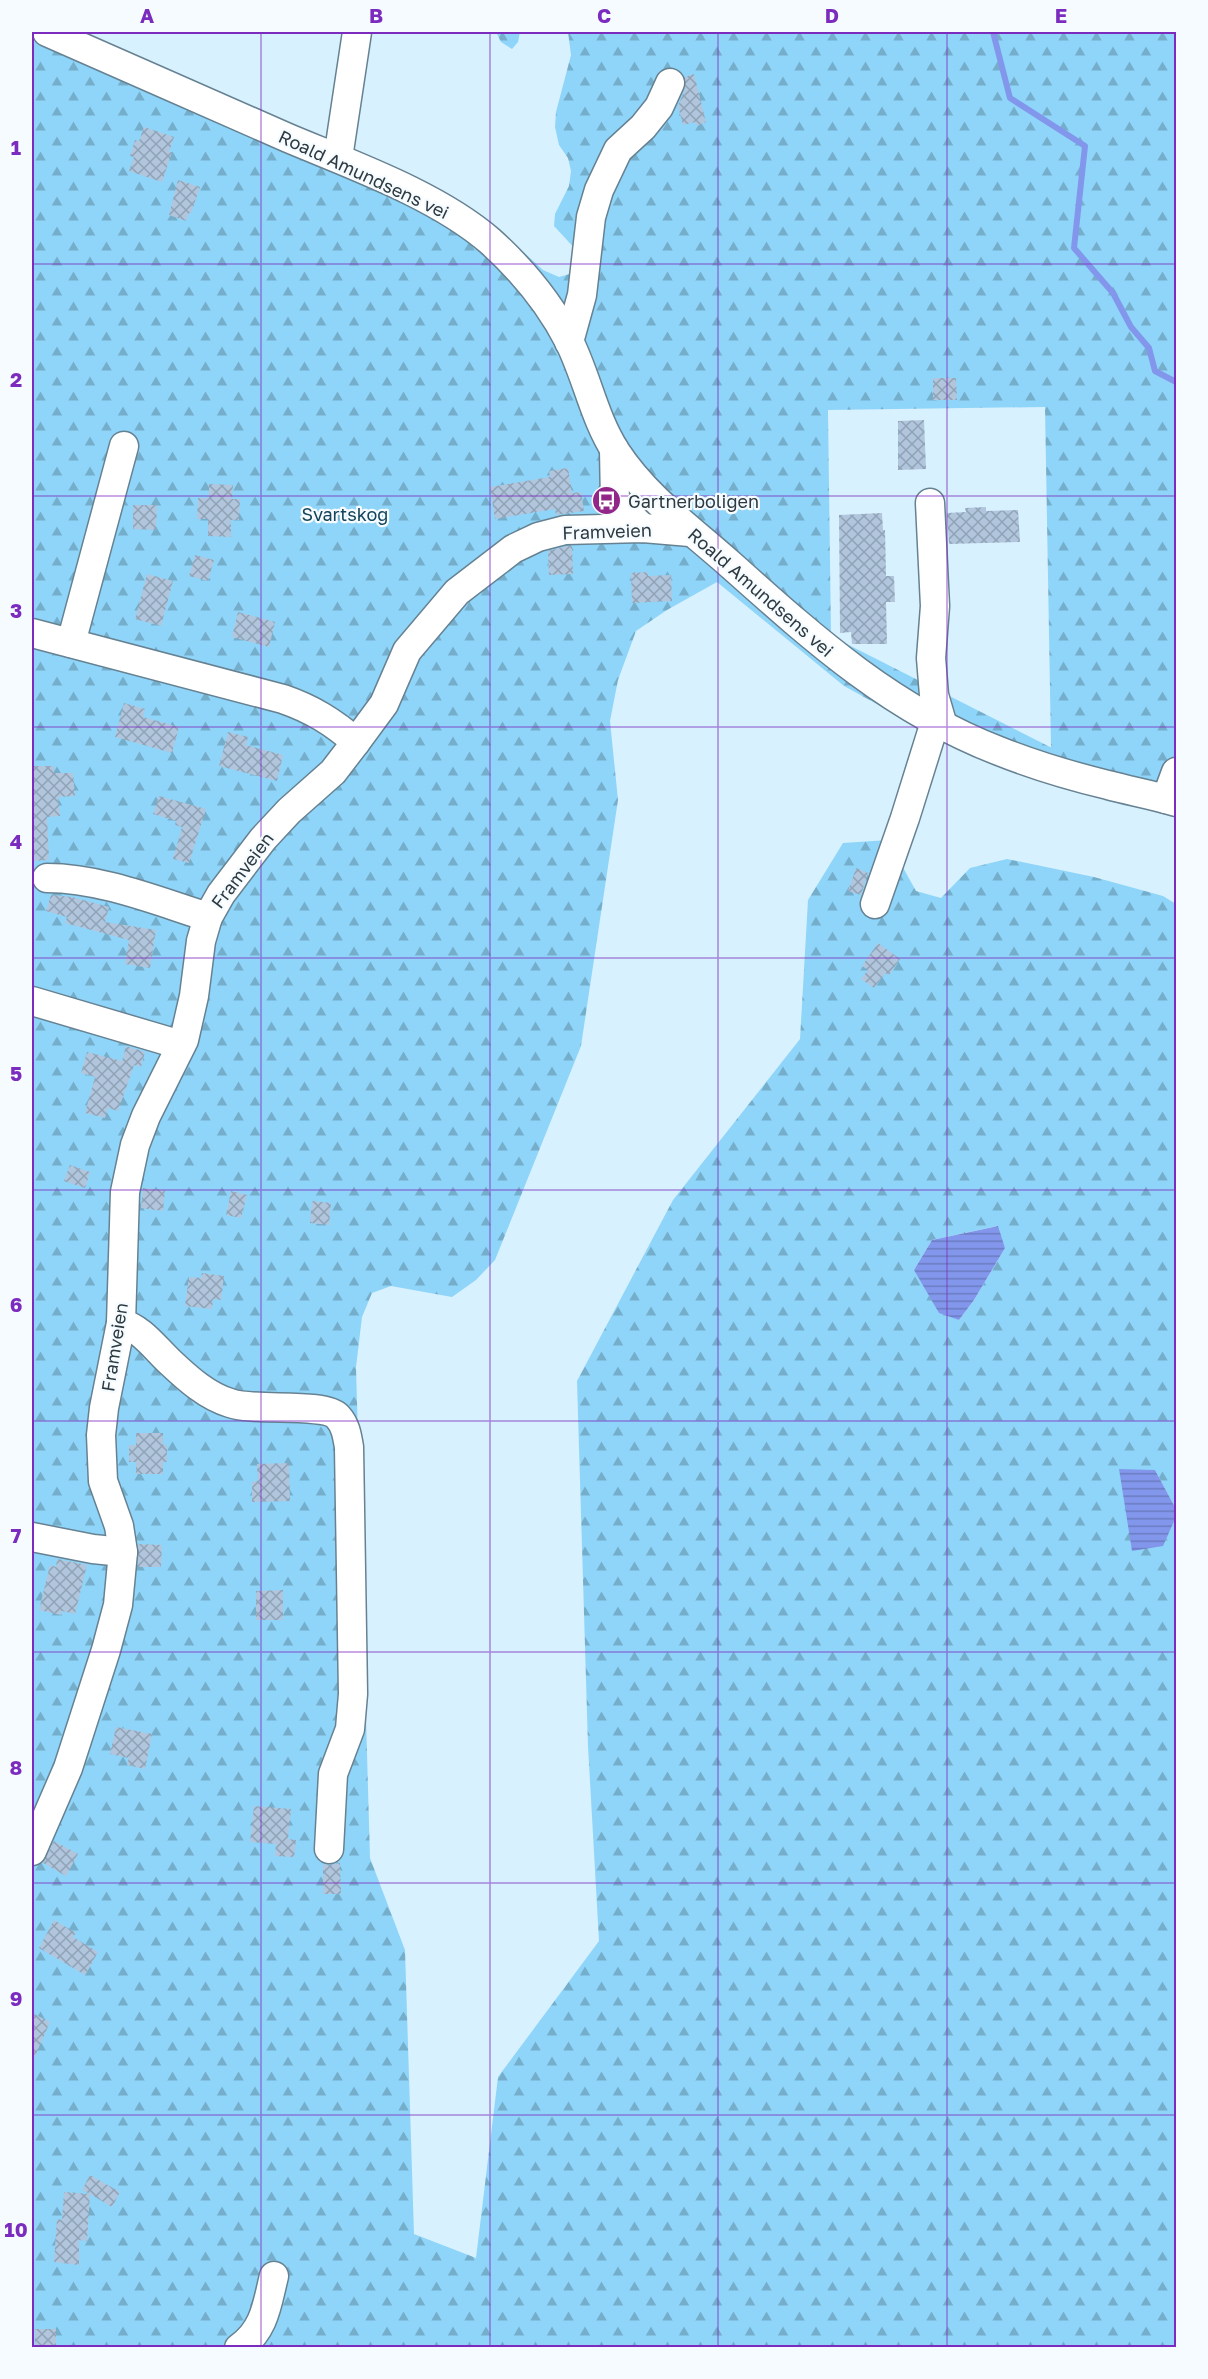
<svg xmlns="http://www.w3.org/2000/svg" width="1208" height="2379" font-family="'Golos Text',sans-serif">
	<defs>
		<pattern id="forest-firs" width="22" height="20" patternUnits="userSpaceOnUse" patternTransform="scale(1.5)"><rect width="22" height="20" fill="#8fd5f9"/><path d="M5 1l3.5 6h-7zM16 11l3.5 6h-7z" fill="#75aecb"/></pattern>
		<pattern id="water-rules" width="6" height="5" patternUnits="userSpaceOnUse" patternTransform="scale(1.5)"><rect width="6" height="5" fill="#8297ec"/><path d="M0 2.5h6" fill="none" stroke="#6b7cc1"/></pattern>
		<pattern id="building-cross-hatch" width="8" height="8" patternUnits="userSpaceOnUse" patternTransform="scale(1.5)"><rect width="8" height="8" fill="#b1c6dd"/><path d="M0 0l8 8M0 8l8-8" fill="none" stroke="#90a2b5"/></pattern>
	</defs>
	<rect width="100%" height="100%" fill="#d8f1ff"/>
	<g fill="url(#forest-firs)" fill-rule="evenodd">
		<path d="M32,32H71L429,190L504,234L543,270L559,277L573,273L578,252L554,226L555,214L569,186L571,171L568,158L559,145L555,127L556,112L571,55L568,32H1176V812L963,742H942L901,864L916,891L941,898L970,868L1007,859L1094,877L1163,896L1176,904V1509L1155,1470L1162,1546L1176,1517V2347L32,2348ZM1045,407L1051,747H1050L831,636L828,410ZM717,582L844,686L924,730L888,840L843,843L808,900L800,1039L673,1200L577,1381L588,1746L599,1941L498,2077L476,2258L414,2234L405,1950L370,1858L356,1367L362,1317L372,1293L391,1286L452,1297L476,1280L495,1260L581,1046L618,800L610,721L618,680L636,631L667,610ZM997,1226L1005,1248L974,1300L959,1320L914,1270L932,1240Z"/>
		<polygon points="496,32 520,32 518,42 512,49 501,42"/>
	</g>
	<g fill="url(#water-rules)">
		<polygon points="998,1226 1005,1248 974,1300 959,1320 939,1313 914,1270 932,1240"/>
		<polygon points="1119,1469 1155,1470 1176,1509 1176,1517 1163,1546 1132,1551"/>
	</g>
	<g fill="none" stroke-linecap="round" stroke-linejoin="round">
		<polyline stroke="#8297ec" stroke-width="6" points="993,32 1010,98 1085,146 1074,248 1113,293 1131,327 1149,348 1155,371 1176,382"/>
	</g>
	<g fill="url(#building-cross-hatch)">
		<polygon points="694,74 706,122 697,126 695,122 683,125 678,106 685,89 685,77"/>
		<polygon points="144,127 174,137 169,152 172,152 162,182 129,171 134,157 130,156 135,140 139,141"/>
		<polygon points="178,180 200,187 191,213 189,213 186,221 169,215"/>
		<polygon points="933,378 956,378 957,400 933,400"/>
		<polygon points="924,420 926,469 898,470 898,421"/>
		<polygon points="568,468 572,493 581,492 584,511 556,515 555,509 495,519 490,487 550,477 549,471"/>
		<polygon points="209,484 233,485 232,499 240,499 239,520 231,520 231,537 208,536 208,519 197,519 198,498 209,498"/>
		<polygon points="133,505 157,505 156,530 133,529"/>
		<polygon points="986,507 986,511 1018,510 1020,542 949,544 947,513 966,512 965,508"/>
		<polygon points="882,513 883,530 885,530 886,576 894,576 895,602 886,602 887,644 852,644 851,632 840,633 839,515"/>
		<polygon points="567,546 572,546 573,574 549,575 548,551"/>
		<polygon points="195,555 214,560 208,581 189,576"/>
		<polygon points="648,572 648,576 671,575 672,601 632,603 631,573"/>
		<polygon points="147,574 173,581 161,626 135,619"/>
		<polygon points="238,612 275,622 269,647 232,637"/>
		<polygon points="124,703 145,709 143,717 179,727 172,753 115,737"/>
		<polygon points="228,732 248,737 246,745 283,755 277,781 219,766"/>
		<polygon points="32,766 54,766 54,773 73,773 75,796 58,797 60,816 47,817 49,860 32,861"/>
		<polygon points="159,796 206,809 189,863 173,859 182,827 175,825 176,821 153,814"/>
		<polygon points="856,868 868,873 861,895 848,891"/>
		<polygon points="51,895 72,897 109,907 105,922 156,930 150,968 125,964 129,940 65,923 67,917 46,911"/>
		<polygon points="878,943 900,959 889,975 885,973 874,988 861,979 868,970 862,966"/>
		<polygon points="126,1046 145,1052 141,1067 134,1065 118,1111 108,1108 105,1118 85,1113 95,1077 81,1073 87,1052 122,1061"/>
		<polygon points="70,1165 90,1172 85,1188 64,1181"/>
		<polygon points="143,1188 165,1190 163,1211 141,1208"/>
		<polygon points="231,1191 247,1195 241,1218 226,1215"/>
		<polygon points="312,1201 331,1203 329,1225 310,1223"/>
		<polygon points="202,1273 224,1276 221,1300 213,1299 212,1309 185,1306 189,1277 201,1278"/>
		<polygon points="136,1433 163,1433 163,1445 167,1445 167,1462 163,1462 163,1474 136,1474 136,1462 129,1462 129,1445 136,1445"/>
		<polygon points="289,1463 290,1501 252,1502 252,1482 258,1481 257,1464"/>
		<polygon points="138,1544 162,1545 161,1567 138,1567"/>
		<polygon points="57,1559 87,1565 75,1614 62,1611 61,1615 39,1610 50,1565 56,1567"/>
		<polygon points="283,1590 283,1620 256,1620 256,1591"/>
		<polygon points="116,1727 152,1734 145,1769 127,1765 129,1758 110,1754"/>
		<polygon points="254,1806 291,1809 288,1839 296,1840 294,1857 275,1856 276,1844 250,1842"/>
		<polygon points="54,1841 78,1854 66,1876 43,1863"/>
		<polygon points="340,1863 341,1894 323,1894 323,1864 329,1865"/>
		<polygon points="54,1920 76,1933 73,1937 98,1952 85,1975 39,1948"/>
		<polygon points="32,2013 50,2022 32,2063"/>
		<polygon points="90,2175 120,2192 112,2207 90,2194 87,2241 79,2240 79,2265 54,2262 57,2219 62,2220 64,2192 90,2194 82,2190"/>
		<rect x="35" y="2329" width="21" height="19"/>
	</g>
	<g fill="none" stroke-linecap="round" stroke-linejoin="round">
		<defs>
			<g id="minor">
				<path d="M47,32C128,67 207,103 288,138C352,165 437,195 490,241C521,269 550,304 569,341C587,377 594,418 616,452C646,498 692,530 732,566C816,641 893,710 999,751C1034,765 1071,776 1108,785C1130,791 1154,795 1176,802"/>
				<polyline points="338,158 357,32"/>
				<polyline points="569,342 582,295 591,217 599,190 618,150 643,127 659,107 670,83"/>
				<polyline points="614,449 615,502 643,528"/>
				<polyline points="930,503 935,606 931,658 934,695 943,726"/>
				<path d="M32,633L283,699C312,709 333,722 356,742"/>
				<polyline points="71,643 124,446"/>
				<polyline points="1166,799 1176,772"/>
				<path d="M47,878C101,878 157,901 208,917"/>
				<polyline points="875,904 905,818 935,722"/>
				<polyline points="32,1001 181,1045"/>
				<path d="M121,1323C141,1328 155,1348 170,1362C188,1379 207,1396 230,1403C255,1412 324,1402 338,1417C346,1426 347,1436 349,1447L353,1694L350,1729L333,1774L329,1849"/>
				<polyline points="32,1537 93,1549 123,1552"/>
				<polyline points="32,1851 68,1768 106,1650 118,1605 123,1552 119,1526 103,1481 101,1435 104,1408 121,1323 125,1192 135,1145 146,1116 184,1040 194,996 201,941 208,917 221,894 263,839 289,811 333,772 356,742 384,704 407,651 457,592 513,549 538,537 565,530 643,528 690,532"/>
				<path d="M239,2348C265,2330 267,2304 274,2276"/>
			</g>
		</defs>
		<use href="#minor" stroke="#668292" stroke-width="31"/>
		<use href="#minor" stroke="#fff" stroke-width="28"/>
	</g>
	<path fill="none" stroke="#7b2cbf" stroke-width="1.5" stroke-opacity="0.55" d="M261,32V2348M490,32V2348M718,32V2348M947,32V2348M32,264H1176M32,496H1176M32,727H1176M32,958H1176M32,1190H1176M32,1421H1176M32,1652H1176M32,1883H1176M32,2115H1176"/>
	<defs>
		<symbol id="bus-disc" viewBox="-11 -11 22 22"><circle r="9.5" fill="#932789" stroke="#f5fbff"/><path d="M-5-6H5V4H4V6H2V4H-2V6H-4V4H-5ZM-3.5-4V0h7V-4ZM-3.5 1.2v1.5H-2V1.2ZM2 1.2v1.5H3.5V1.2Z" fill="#fff"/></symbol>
	</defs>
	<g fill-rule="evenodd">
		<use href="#bus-disc" x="590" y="484" width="33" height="33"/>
	</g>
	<g text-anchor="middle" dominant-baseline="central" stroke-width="4.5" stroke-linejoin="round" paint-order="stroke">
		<g font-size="18" fill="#2d3a40" stroke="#f5fbff">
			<text transform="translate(364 174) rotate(25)">Roald Amundsens vei</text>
			<text transform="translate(607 531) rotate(-2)">Framveien</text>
			<text transform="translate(761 592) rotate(41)">Roald Amundsens vei</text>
			<text transform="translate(242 870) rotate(-53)">Framveien</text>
			<text transform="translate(114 1347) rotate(-81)">Framveien</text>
		</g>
		<g font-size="18" fill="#2d3a40" stroke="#f5fbff" text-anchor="start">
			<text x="628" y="501">Gartnerboligen</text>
		</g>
		<g font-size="18" fill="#13445a" stroke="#f5fbff">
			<text x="345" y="514">Svartskog</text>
		</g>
	</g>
	<rect width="1208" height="2379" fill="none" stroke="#f5fbff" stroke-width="66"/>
	<rect x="33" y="33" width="1142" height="2313" fill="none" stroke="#7b2cbf" stroke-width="2"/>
	<g font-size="20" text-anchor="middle" font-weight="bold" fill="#7b2cbf">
		<text x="147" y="23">A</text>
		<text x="376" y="23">B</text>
		<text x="604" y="23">C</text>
		<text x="832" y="23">D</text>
		<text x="1061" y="23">E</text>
		<text x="16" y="155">1</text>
		<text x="16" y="387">2</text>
		<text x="16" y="618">3</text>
		<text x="16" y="849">4</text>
		<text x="16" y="1081">5</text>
		<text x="16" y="1312">6</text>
		<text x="16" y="1543">7</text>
		<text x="16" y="1775">8</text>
		<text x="16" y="2006">9</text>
		<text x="16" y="2237">10</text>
	</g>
</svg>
